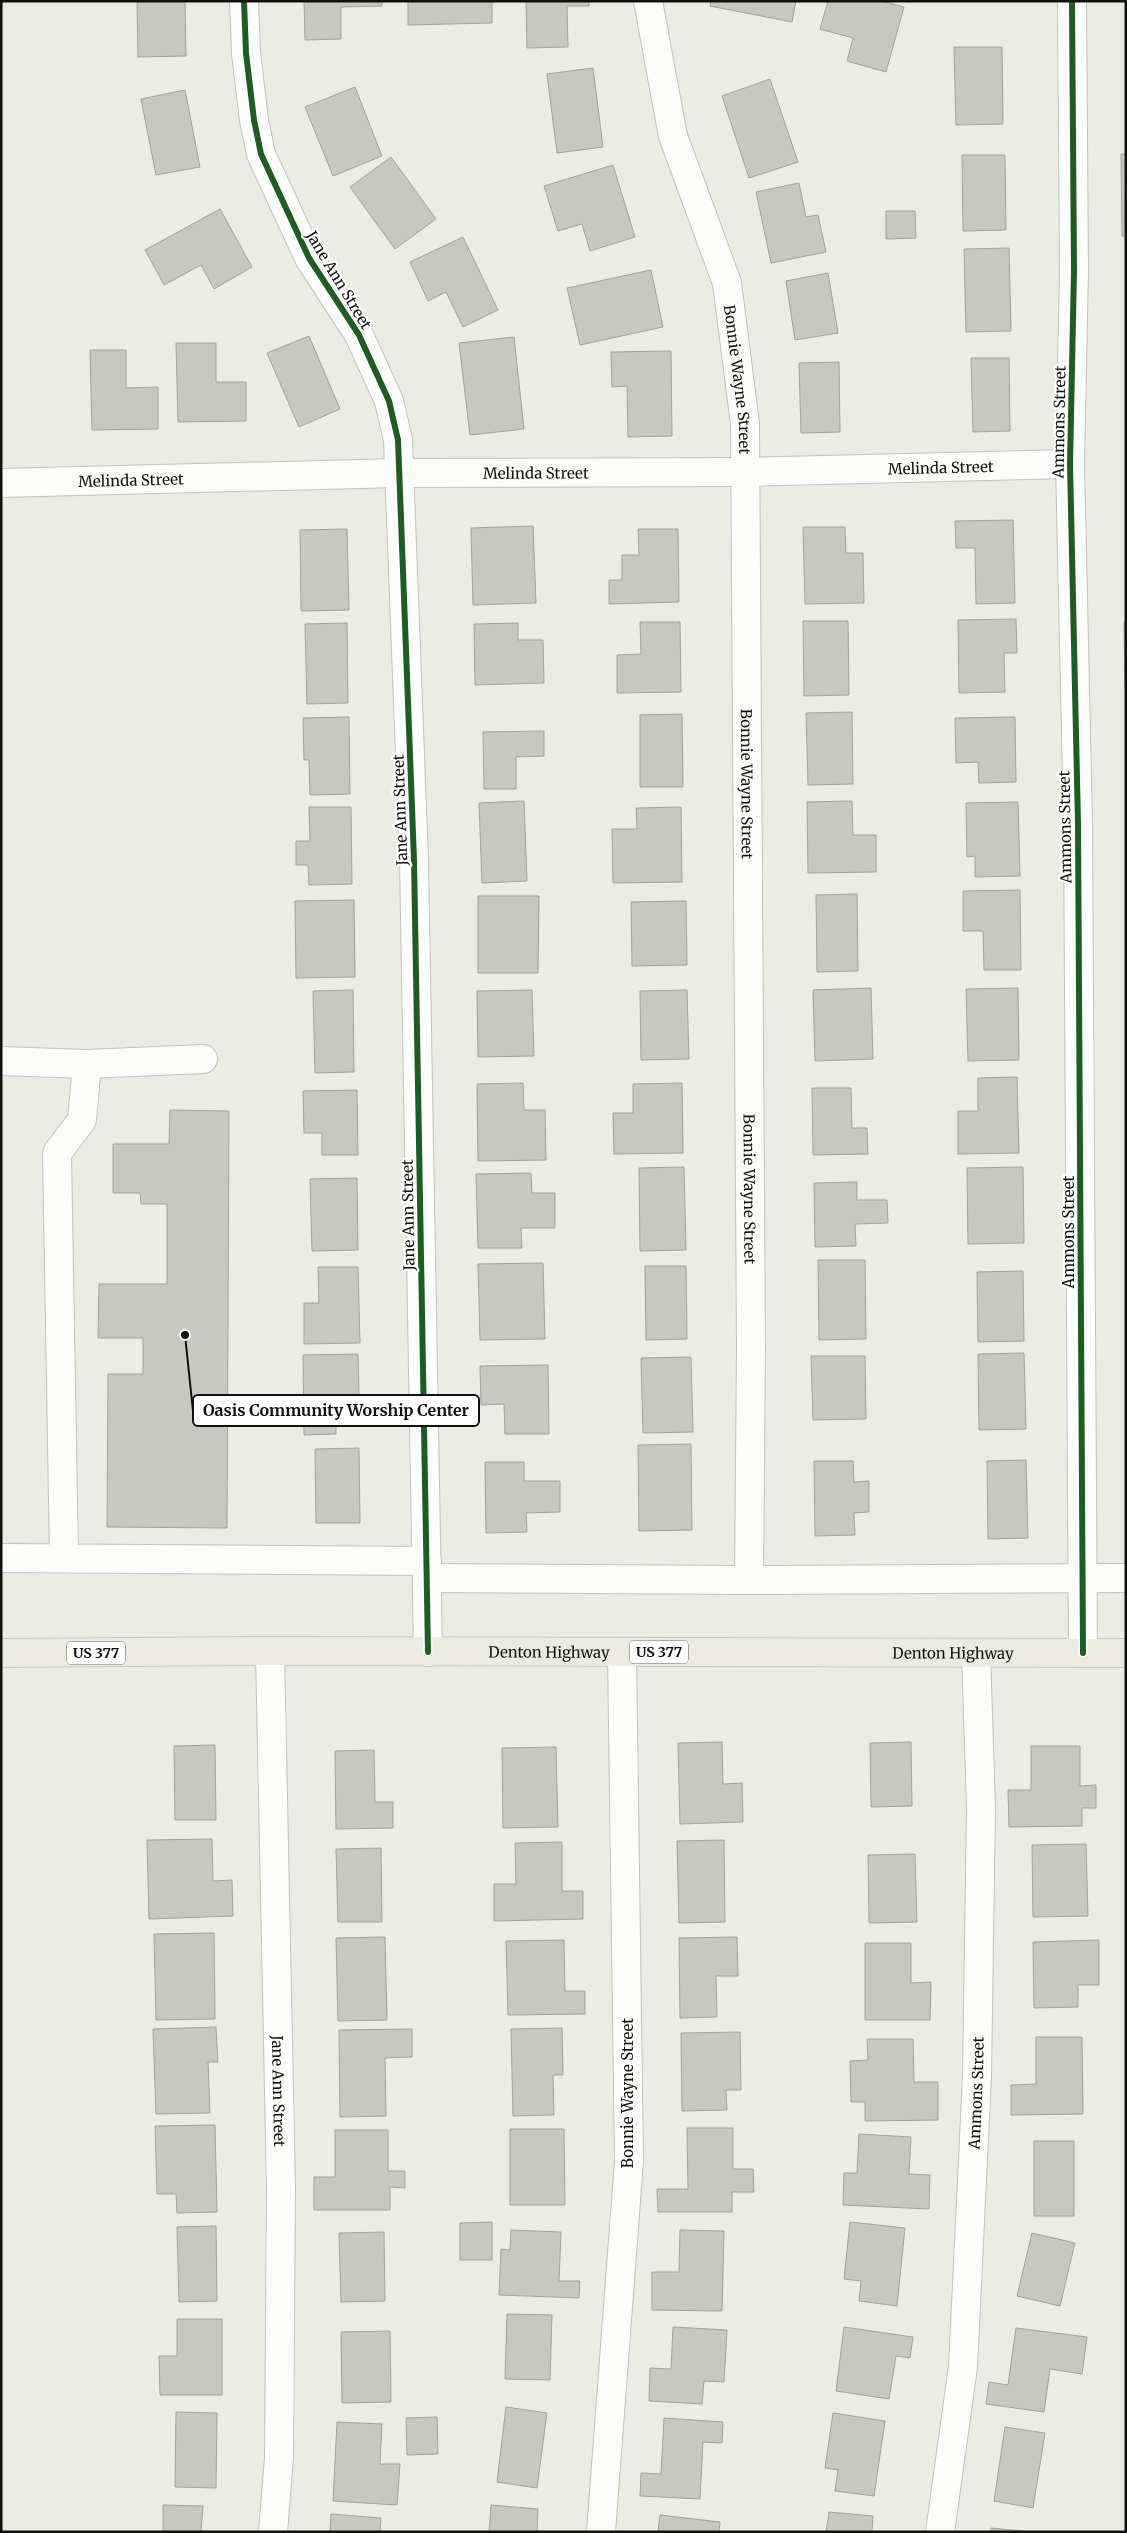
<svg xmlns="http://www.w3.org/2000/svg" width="1127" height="2533" font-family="Merriweather,serif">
	<rect width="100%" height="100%" fill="#ebece4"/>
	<g fill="#c7c8c2" stroke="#a3a39e">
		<polygon points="137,1 185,1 186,56 138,57"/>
		<polygon points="304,1 382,1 382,6 341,7 341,39 305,40"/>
		<polygon points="408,1 492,1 492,23 408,25"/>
		<polygon points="526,1 589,1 589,6 567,6 568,47 527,48"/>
		<polygon points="711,1 796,1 792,22 710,6"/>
		<polygon points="828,1 882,1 904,7 886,72 847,61 853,38 820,29"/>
		<polygon points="954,47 1002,47 1003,124 956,125"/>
		<polygon points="593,68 603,147 557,153 547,74"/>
		<polygon points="770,79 798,162 749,178 722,96"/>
		<polygon points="355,87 382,156 333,176 305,107"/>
		<polygon points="185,90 200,167 156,175 141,99"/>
		<polygon points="1121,154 1126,154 1126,236 1122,236"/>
		<polygon points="962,155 1005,155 1006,230 963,231"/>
		<polygon points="391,157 436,219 395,249 350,187"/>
		<polygon points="613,165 635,237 590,251 582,224 558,231 544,186"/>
		<polygon points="799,183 806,217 818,215 826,252 771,263 756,192"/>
		<polygon points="220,209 252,267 214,289 201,265 164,285 145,250"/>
		<polygon points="886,211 915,211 916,238 886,239"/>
		<polygon points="463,237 498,310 463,327 446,292 428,301 410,262"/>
		<polygon points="1009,248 1011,331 966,332 964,249"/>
		<polygon points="651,270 663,327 580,345 567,288"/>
		<polygon points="828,273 838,333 795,340 786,281"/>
		<polygon points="309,336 340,409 299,427 267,353"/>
		<polygon points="514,337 524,429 470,435 459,343"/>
		<polygon points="176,343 216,343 216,382 246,382 246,421 178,422"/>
		<polygon points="90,350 126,350 126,388 158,387 158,429 92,430"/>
		<polygon points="671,351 672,436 628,437 627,386 612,387 611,352"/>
		<polygon points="971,358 1009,358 1010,431 973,432"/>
		<polygon points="839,362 840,432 801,433 799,363"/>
		<polygon points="1013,520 1015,603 976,604 975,548 956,548 955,521"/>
		<polygon points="533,526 536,603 473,605 471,528"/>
		<polygon points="803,527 845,527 846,553 863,553 864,603 805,604"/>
		<polygon points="347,529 349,610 301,611 300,530"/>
		<polygon points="638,529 678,529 679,602 609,604 609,580 622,580 622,555 639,555"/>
		<polygon points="1016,619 1017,653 1004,653 1005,692 959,693 958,620"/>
		<polygon points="803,621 848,621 849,695 804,696"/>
		<polygon points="640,622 680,622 681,692 617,693 617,655 641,654"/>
		<polygon points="1124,622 1126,622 1126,688 1125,688"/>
		<polygon points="347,623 348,703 307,704 305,624"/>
		<polygon points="518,623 518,640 543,640 544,683 475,685 474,624"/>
		<polygon points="852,712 853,784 808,785 806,713"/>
		<polygon points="682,714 683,787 640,787 640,715"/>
		<polygon points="349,717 350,794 310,795 309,760 304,760 303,718"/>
		<polygon points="1015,717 1016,782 979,783 978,762 956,763 955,718"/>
		<polygon points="544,731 544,756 516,757 516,789 484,789 483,732"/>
		<polygon points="524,801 527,881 482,883 479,803"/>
		<polygon points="852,801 853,835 876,835 876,872 808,873 807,802"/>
		<polygon points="1018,802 1020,876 975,877 975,856 967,857 966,803"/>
		<polygon points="309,807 351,807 352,884 309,885 308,865 296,865 296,841 310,841"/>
		<polygon points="681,807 682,882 613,883 612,829 637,829 636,808"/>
		<polygon points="1020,890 1021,970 984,970 983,931 963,931 963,891"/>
		<polygon points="857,894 858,971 817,972 816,895"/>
		<polygon points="478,896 539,896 538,973 478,973"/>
		<polygon points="354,900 355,977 296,978 295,901"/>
		<polygon points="686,901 687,965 632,966 631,902"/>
		<polygon points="871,988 873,1059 815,1061 813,990"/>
		<polygon points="1018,988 1019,1060 968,1061 966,989"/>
		<polygon points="353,990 354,1072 315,1073 313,991"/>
		<polygon points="532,990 534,1056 478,1057 477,991"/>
		<polygon points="687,990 689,1059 641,1060 640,991"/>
		<polygon points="1017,1077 1019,1153 958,1154 958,1111 978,1111 978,1078"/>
		<polygon points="523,1083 524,1110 545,1110 546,1160 478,1161 477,1084"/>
		<polygon points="682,1083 683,1153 614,1154 613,1113 633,1113 633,1084"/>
		<polygon points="812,1088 851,1088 852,1128 867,1128 868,1154 813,1155"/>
		<polygon points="357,1090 358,1155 322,1155 322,1133 304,1133 303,1091"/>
		<polygon points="170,1110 229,1111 227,1528 107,1527 108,1374 143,1374 143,1338 98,1338 99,1284 167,1284 167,1204 141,1204 140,1193 113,1193 113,1144 169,1144"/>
		<polygon points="684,1167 686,1250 640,1251 639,1168"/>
		<polygon points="1023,1167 1024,1243 968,1244 967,1168"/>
		<polygon points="531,1173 532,1193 555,1193 555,1228 521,1228 522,1248 478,1248 476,1174"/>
		<polygon points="357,1178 358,1250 312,1251 310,1179"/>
		<polygon points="857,1182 857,1200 887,1200 888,1223 855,1224 856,1246 815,1247 814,1183"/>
		<polygon points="818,1260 865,1260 866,1339 819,1340"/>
		<polygon points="543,1263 545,1339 480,1340 478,1264"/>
		<polygon points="645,1266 686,1266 687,1339 646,1340"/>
		<polygon points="318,1267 358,1267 360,1343 304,1344 304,1303 319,1303"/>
		<polygon points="1023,1271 1024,1341 978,1342 977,1272"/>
		<polygon points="1024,1353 1026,1429 979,1430 978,1354"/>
		<polygon points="358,1354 359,1397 336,1397 336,1434 304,1435 303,1355"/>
		<polygon points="811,1356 865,1356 866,1419 813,1420"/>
		<polygon points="691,1357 693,1432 643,1433 641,1358"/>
		<polygon points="548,1365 549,1434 505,1434 504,1404 481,1405 480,1366"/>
		<polygon points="691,1444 692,1530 639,1531 638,1445"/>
		<polygon points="359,1448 360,1523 316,1523 315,1449"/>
		<polygon points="1026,1460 1028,1538 988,1539 987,1461"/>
		<polygon points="814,1461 853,1461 854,1482 869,1481 869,1512 854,1513 855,1535 815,1536"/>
		<polygon points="485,1462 524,1462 524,1481 560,1481 560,1512 526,1513 527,1532 486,1533"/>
		<polygon points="722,1742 723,1784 742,1783 743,1822 680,1824 678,1743"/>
		<polygon points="911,1742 912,1806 871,1807 870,1743"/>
		<polygon points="215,1745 216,1820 175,1820 174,1746"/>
		<polygon points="1031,1746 1080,1746 1080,1786 1096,1785 1096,1808 1082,1808 1082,1826 1009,1827 1008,1790 1031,1790"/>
		<polygon points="556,1747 558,1827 503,1828 502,1748"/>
		<polygon points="374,1750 375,1802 393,1802 393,1828 336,1829 335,1751"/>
		<polygon points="212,1839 213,1881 232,1880 233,1916 149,1919 147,1840"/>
		<polygon points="724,1840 725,1922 679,1923 677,1841"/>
		<polygon points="562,1842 562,1891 583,1891 583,1919 494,1921 494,1884 516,1884 515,1843"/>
		<polygon points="1086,1844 1088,1916 1033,1917 1032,1845"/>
		<polygon points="381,1848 382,1922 338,1922 336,1849"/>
		<polygon points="915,1854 917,1922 869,1923 868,1855"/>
		<polygon points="214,1933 215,2019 156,2020 154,1934"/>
		<polygon points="385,1937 387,2020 338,2021 336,1938"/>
		<polygon points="737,1937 738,1976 716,1976 717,2017 680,2018 679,1938"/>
		<polygon points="564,1940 565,1991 585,1991 585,2014 508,2015 506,1941"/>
		<polygon points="1099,1940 1099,1985 1078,1985 1078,2007 1034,2008 1033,1942"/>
		<polygon points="865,1943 911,1943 911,1983 931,1982 930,2020 865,2020"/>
		<polygon points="216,2027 218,2062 208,2062 210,2113 156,2114 153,2029"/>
		<polygon points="562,2028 563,2075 553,2075 554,2115 513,2116 511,2029"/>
		<polygon points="412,2029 412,2057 385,2058 386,2116 340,2117 339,2030"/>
		<polygon points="740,2032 741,2090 726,2090 727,2110 682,2111 681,2033"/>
		<polygon points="1036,2037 1082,2037 1083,2114 1011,2115 1011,2085 1036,2084"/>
		<polygon points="867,2039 913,2039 914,2082 938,2082 938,2120 865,2121 865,2102 851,2102 850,2061 868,2060"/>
		<polygon points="215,2125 217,2212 177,2213 176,2194 157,2194 155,2126"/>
		<polygon points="687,2128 733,2128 733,2169 753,2169 754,2192 732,2192 732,2212 658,2212 657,2189 688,2189"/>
		<polygon points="510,2129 564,2129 565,2205 510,2205"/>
		<polygon points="335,2130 388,2130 388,2171 405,2171 405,2188 390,2187 390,2210 314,2210 314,2177 335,2177"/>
		<polygon points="859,2134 911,2137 909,2174 930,2175 929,2209 843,2205 844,2173 857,2173"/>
		<rect x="1034" y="2141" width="40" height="75"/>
		<polygon points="492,2222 492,2260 460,2260 460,2223"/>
		<polygon points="850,2222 905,2228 897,2306 859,2301 861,2281 844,2279"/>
		<polygon points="216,2226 217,2301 179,2302 177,2227"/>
		<polygon points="511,2230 561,2232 559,2281 580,2281 579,2298 499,2295 501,2249 510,2250"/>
		<polygon points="680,2230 724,2231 722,2311 652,2310 652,2272 679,2272"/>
		<polygon points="384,2232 385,2301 341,2302 339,2233"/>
		<polygon points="1032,2233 1075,2243 1060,2306 1017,2296"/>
		<polygon points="507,2314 552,2315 550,2380 505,2379"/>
		<polygon points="177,2319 222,2319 222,2395 160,2395 159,2356 177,2356"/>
		<polygon points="673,2327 727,2330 724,2382 704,2381 702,2404 649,2401 650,2368 671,2369"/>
		<polygon points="844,2327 913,2337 910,2358 896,2356 889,2399 836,2391"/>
		<polygon points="1016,2328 1087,2337 1082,2374 1050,2369 1044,2412 986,2404 989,2382 1008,2385"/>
		<polygon points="390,2331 391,2402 342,2403 341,2332"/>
		<polygon points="506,2407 547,2413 537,2488 497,2482"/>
		<polygon points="176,2412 217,2413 216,2488 175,2487"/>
		<polygon points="833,2413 885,2421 874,2496 835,2491 838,2470 825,2468"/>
		<polygon points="437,2417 438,2454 407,2455 406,2418"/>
		<polygon points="664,2418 723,2422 722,2443 703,2442 700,2499 640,2496 641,2473 661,2474"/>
		<polygon points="337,2422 382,2424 380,2464 400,2464 397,2505 333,2501"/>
		<polygon points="1005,2427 1045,2433 1033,2508 994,2501"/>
		<polygon points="163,2505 203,2506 201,2532 163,2532"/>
		<polygon points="491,2505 538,2509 537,2532 489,2532"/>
		<polygon points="829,2512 873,2516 872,2532 826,2532"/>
		<polygon points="331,2514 381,2518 380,2532 330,2532"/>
		<polygon points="660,2515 720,2522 719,2532 658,2532"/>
		<polygon points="991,2528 1033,2532 991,2532"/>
	</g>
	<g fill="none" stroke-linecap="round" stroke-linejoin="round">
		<defs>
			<g id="minor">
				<polyline points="244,1 246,53 254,120 261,154 309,258 359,335 389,401 398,440 414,860 428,1652"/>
				<path id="s1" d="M648,1L673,136L727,283L745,424L751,1348L749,1580"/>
				<polyline points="1072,1 1074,271 1070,464 1078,824 1083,1653"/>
				<path id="s2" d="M1,483L399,473L746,472L1070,464"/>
				<polyline points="1,1061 87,1064 203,1059"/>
				<polyline points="1,1558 427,1561"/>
				<polyline points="64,1558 57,1153 82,1120 87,1064"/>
				<polyline points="427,1578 749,1580 1126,1578"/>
				<path id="s3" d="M270,1651L281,2188L279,2458L273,2532"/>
				<polyline points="601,2532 629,2161 622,1652"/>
				<path id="s4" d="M940,2532L963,2367L977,2076L981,1807L976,1653"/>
			</g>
			<g id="major">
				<path id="s5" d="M1,1653L270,1651L1126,1653"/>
			</g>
		</defs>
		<use href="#minor" stroke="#c3c3be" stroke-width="30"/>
		<use href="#major" stroke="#c8c8c5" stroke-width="30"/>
		<use href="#minor" stroke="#fcfcfb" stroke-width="28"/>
		<use href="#major" stroke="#ebebe1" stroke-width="28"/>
		<defs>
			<g id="cycleway">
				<polyline points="244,1 246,53 254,120 261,154 309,258 359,335 389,401 398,440 414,860 428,1652"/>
				<polyline points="1072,1 1074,271 1070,464 1078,824 1083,1653"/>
			</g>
		</defs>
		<use href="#cycleway" stroke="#fff" stroke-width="9"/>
		<use href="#cycleway" stroke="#1b5e20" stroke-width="6"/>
	</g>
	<g text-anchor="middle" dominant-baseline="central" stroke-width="4.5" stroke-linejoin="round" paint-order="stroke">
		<g fill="#fff" stroke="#585855" stroke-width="1">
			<rect x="630" y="1640.5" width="58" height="23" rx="4"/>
			<rect x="67" y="1641.5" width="58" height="23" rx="4"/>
		</g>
		<g font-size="14" font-weight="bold" fill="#11110c">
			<text x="659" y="1652">US 377</text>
			<text x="96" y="1653">US 377</text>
		</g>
		<g font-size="15" fill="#11110c" stroke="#fff">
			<text transform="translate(339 280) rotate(59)">Jane Ann Street</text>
			<text stroke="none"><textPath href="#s1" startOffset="391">Bonnie Wayne Street</textPath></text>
			<text transform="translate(1059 422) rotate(-89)">Ammons Street</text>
			<text stroke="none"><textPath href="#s2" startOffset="940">Melinda Street</textPath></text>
			<text stroke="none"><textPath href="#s2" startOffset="535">Melinda Street</textPath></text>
			<text stroke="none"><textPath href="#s2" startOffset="130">Melinda Street</textPath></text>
			<text stroke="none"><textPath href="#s1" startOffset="796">Bonnie Wayne Street</textPath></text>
			<text transform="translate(400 810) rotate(-92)">Jane Ann Street</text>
			<text transform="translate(1065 827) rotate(-91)">Ammons Street</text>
			<text stroke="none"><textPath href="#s1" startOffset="1201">Bonnie Wayne Street</textPath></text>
			<text transform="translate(408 1215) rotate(-91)">Jane Ann Street</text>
			<text transform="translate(1068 1232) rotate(-90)">Ammons Street</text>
			<text stroke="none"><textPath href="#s5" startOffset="548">Denton Highway</textPath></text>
			<text stroke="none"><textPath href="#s5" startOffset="952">Denton Highway</textPath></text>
			<text stroke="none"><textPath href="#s3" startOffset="440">Jane Ann Street</textPath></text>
			<text transform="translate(627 2093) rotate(-90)">Bonnie Wayne Street</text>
			<text stroke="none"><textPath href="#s4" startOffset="441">Ammons Street</textPath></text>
		</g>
	</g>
	<path fill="none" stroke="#11110c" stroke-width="2" d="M185 1335L193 1411"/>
	<circle fill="#11110c" stroke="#fff" stroke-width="2" cx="185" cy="1335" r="5"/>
	<rect fill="#fff" stroke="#11110c" stroke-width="2" x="193" y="1395" width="286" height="31" rx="5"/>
	<g font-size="16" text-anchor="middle" font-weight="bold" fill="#11110c">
		<text x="336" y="1416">Oasis Community Worship Center</text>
	</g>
	<rect width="1127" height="2533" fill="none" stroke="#11110c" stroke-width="5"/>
</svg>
